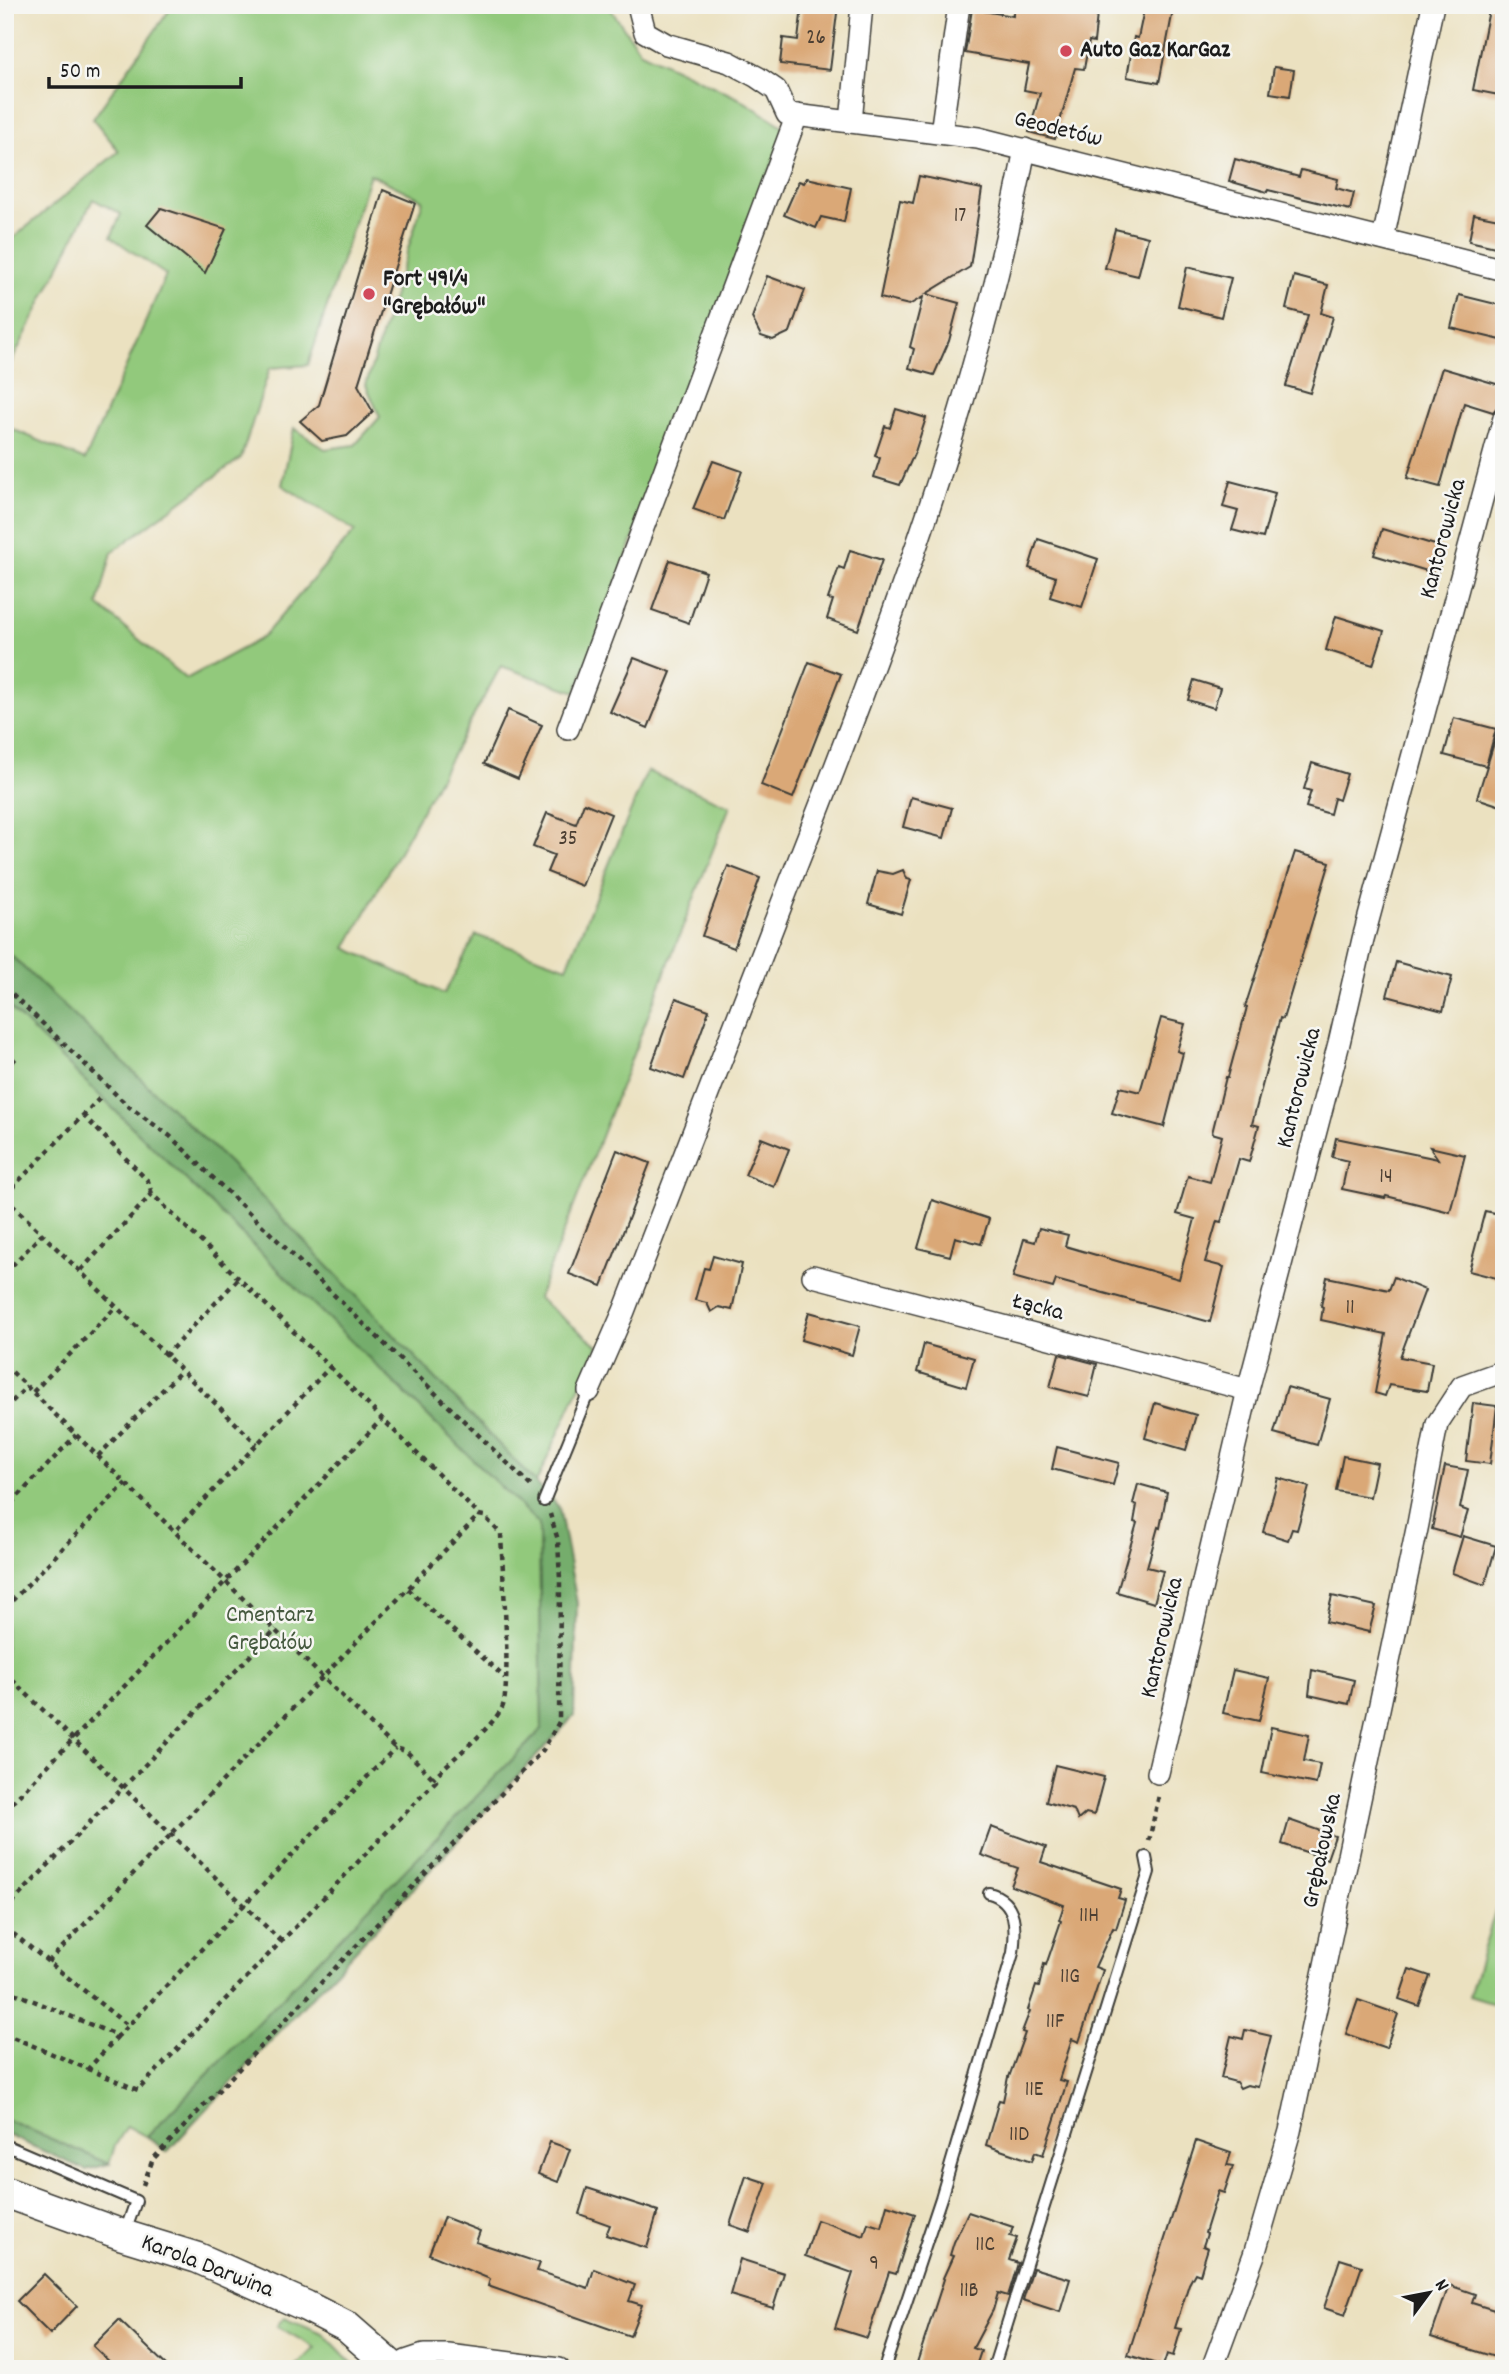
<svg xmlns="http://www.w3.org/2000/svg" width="1509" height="2374" font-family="Dekko,sans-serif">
	<rect width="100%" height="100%" fill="#f6f6f2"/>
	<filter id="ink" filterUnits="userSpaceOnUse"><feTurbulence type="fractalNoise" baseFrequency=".0143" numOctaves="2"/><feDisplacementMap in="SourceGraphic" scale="14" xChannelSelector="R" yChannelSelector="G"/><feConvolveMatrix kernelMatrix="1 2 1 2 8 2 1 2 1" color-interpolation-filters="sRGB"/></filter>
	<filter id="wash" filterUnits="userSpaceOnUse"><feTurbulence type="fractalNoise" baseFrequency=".00686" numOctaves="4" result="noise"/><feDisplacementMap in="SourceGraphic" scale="28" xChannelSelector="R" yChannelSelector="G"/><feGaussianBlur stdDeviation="1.57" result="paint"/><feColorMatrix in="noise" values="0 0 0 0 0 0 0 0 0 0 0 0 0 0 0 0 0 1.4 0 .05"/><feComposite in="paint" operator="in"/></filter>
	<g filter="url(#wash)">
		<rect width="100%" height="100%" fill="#ebe1c0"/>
		<g fill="#92c97c" stroke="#57724c" stroke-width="2" fill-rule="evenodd">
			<path d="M173,5H610L609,7L641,52L740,99L786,128L576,692L501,666L346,948L444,994L476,935L567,967L647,771L730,806L538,1298L598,1346L536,1483L228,1162L5,950V426L85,460L166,275L111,237L121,214L93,199L5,375V234L12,239L119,151L93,119ZM370,174L423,200L366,385L380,417L355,445L325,449L294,428L282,485L355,531L262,638L186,679L98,605L112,552L241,458L270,368L308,365Z"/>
			<polygon points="5,1003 539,1524 542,1729 147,2137 127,2126 115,2146 109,2164 5,2119"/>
			<polygon points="1504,1883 1504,2007 1469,1996"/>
			<polygon points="284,2317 323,2333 358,2369 292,2369 315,2348 277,2326"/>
		</g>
		<g fill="#75ad6c" stroke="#486444" stroke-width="2">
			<polygon points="5,950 228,1162 559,1507 577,1603 574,1716 167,2152 147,2137 542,1729 539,1524 5,1003"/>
			<polygon points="5,2119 109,2164 86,2170 5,2134"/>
		</g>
		<g id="blocks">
			<g fill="#daa877">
				<polygon points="816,5 838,5 830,70 780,64 783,38 798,40 802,7 816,9"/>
				<polygon points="1014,5 1098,5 1094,42 1089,41 1084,69 1075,68 1055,139 1029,132 1040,93 1024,90 1029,64 965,53 972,9 1013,16"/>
				<polygon points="1145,5 1174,5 1159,83 1127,77 1134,37 1138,38"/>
				<polygon points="1490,5 1504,5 1504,96 1473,90"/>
				<polygon points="1274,67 1294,70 1290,96 1270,93"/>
				<polygon points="1235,159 1299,177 1301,170 1338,179 1336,188 1354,193 1350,210 1268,190 1267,192 1229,181"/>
				<polygon points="919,176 982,189 970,267 926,294 959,303 949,341 934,375 909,368 914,349 910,347 923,297 909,305 880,298 900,200 913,203"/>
				<polygon points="807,178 851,188 844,222 821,217 816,228 784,215 799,181 804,183"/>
				<polygon points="383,190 415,203 358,385 373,412 347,436 322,441 300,421 319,405"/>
				<polygon points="161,208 226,229 205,273 147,225"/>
				<polygon points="1474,214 1504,220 1504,249 1469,241"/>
				<polygon points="1115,229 1148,237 1138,276 1105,268"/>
				<polygon points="1187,267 1231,278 1221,317 1178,306"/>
				<polygon points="767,276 805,290 790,332 773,340 761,336 752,318"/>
				<polygon points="1294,276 1328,285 1321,313 1333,317 1310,393 1286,386 1308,315 1286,309"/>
				<polygon points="1459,295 1504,306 1504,328 1501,340 1451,328"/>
				<polygon points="1442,368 1503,386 1497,407 1493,412 1464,403 1440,487 1407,478"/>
				<polygon points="896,409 926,418 915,452 900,485 874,477 880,458 875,456 885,426 890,428"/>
				<polygon points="713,461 742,471 724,520 693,509"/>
				<polygon points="1230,481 1275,493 1263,538 1232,530 1238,511 1223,507"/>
				<polygon points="1382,529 1445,548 1437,574 1374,555"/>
				<polygon points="1038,539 1098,559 1082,607 1050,597 1056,577 1029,568"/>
				<polygon points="850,550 882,560 858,630 827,619 833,600 828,599 839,567 844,569"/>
				<polygon points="670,560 706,572 689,623 652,610"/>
				<polygon points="1336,616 1384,631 1373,665 1326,650"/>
				<polygon points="634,658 671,672 648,728 610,712"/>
				<polygon points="809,662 841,674 793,798 761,785"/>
				<polygon points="1194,680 1220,688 1214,708 1188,700"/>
				<polygon points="508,710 542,725 518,779 484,764"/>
				<polygon points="1454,718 1496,729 1486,766 1444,755"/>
				<polygon points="1499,727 1504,728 1504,807 1477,798"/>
				<polygon points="1312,763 1347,774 1339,800 1334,798 1330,814 1306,807 1311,791 1304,789"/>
				<polygon points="911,797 952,808 944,838 903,827"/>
				<polygon points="584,803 611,814 582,886 547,872 554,855 533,847 547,813 576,824"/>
				<polygon points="1295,852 1330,862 1283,1019 1280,1018 1252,1124 1259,1126 1249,1162 1239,1159 1221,1222 1217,1221 1205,1262 1224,1267 1210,1322 1056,1280 1053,1288 1013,1277 1024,1239 1035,1242 1039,1228 1068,1235 1065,1246 1179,1279 1195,1219 1177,1214 1188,1176 1210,1182 1222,1136 1212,1133 1226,1077 1228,1077 1247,1007 1245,1007"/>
				<polygon points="728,866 760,878 734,948 702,936"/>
				<polygon points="903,870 907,879 911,880 901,914 868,904 877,871 893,874"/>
				<polygon points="1396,962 1452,977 1443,1011 1387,996"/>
				<polygon points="676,998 709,1010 684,1079 651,1067"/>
				<polygon points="1161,1018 1185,1024 1177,1051 1183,1053 1164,1127 1112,1113 1120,1087 1140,1092"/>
				<polygon points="761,1138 789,1149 774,1187 745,1175"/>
				<polygon points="1336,1138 1438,1159 1430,1147 1465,1155 1450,1212 1386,1196 1385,1198 1342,1189 1348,1161 1332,1157"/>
				<polygon points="617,1150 650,1163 602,1286 569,1274"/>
				<polygon points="932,1200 989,1219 981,1244 955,1237 950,1256 918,1248"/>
				<polygon points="1485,1211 1504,1215 1504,1280 1469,1271"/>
				<polygon points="713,1256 742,1264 732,1310 719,1307 711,1312 707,1303 695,1300 704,1268 709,1269"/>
				<polygon points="1327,1277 1389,1290 1394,1277 1425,1290 1400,1357 1432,1363 1427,1391 1389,1385 1385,1396 1375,1393 1386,1334 1321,1320 1323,1307 1321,1306"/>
				<polygon points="809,1312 860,1326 852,1355 801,1340"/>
				<polygon points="924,1344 974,1358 966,1387 917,1372"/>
				<polygon points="1059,1354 1097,1364 1089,1397 1050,1387"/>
				<polygon points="1287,1387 1330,1399 1317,1445 1274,1433"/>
				<polygon points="1155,1403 1196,1415 1186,1450 1145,1438"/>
				<polygon points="1473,1403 1497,1406 1490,1464 1466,1461"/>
				<polygon points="1057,1447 1119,1463 1113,1485 1052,1469"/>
				<polygon points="1343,1456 1377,1463 1370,1497 1336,1491"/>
				<polygon points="1445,1466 1468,1470 1460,1508 1468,1511 1460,1537 1432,1529"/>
				<polygon points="1278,1478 1309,1487 1297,1530 1292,1529 1288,1540 1263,1532"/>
				<polygon points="1138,1484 1167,1492 1160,1528 1158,1527 1147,1567 1163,1571 1154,1603 1117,1592 1137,1523 1134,1522 1137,1505 1133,1504"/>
				<polygon points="1463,1536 1496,1546 1485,1585 1452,1573"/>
				<polygon points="1332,1596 1376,1606 1369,1632 1326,1622"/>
				<polygon points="1233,1670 1269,1678 1259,1721 1223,1713"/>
				<polygon points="1312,1670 1354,1680 1349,1704 1309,1695"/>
				<polygon points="1271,1727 1309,1735 1304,1761 1320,1764 1316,1784 1262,1773"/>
				<polygon points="1055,1765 1104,1777 1094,1815 1086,1813 1078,1820 1074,1810 1046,1802"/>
				<polygon points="1289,1820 1335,1836 1327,1859 1282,1844"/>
				<polygon points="991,1827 1046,1847 1041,1862 1121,1889 1118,1898 1125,1900 1116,1929 1113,1928 1095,1967 1103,1970 1079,2042 1072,2039 1059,2080 1067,2082 1043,2155 1035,2152 1032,2161 986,2145 999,2100 1003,2101 1008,2077 1009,2077 1025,2033 1022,2032 1030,2011 1028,2010 1036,1986 1039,1987 1044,1964 1046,1965 1061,1921 1059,1920 1064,1905 1011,1886 1018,1868 981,1855"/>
				<polygon points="1409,1969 1430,1976 1419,2006 1399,1999"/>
				<polygon points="1358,2000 1398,2014 1386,2048 1346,2034"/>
				<polygon points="1245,2030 1271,2036 1258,2087 1247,2085 1240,2088 1236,2082 1221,2078 1231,2036 1243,2039"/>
				<polygon points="1196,2141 1231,2153 1227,2165 1233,2166 1224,2193 1218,2191 1205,2233 1207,2234 1203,2246 1208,2248 1204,2261 1200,2275 1195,2273 1189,2284 1175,2328 1181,2329 1177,2343 1173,2356 1167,2354 1163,2366 1128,2355"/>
				<polygon points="550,2142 570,2149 558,2182 538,2174"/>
				<polygon points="746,2176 767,2183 750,2232 730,2225"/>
				<polygon points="587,2188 658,2211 647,2248 606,2235 610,2225 579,2214"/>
				<polygon points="887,2205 915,2214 896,2274 889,2272 867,2338 835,2328 853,2273 805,2256 817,2220 864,2236 868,2223 881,2227"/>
				<polygon points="968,2212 1013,2227 1010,2236 1017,2238 1009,2260 1018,2263 1008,2296 998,2293 993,2310 973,2348 981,2351 975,2369 915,2369 944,2279 943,2278 953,2256 950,2255 954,2242"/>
				<polygon points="444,2217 480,2231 476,2242 540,2263 537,2271 588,2288 594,2269 635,2285 629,2301 642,2305 630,2336 488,2286 490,2279 429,2254"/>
				<polygon points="740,2259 784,2273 773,2308 730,2295"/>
				<polygon points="1340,2259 1362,2266 1345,2315 1324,2308"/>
				<polygon points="1033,2268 1070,2279 1060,2312 1023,2300"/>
				<polygon points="44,2274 77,2306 50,2334 17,2301"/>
				<polygon points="1449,2285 1475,2294 1472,2303 1504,2313 1504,2360 1431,2337"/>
				<polygon points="119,2320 170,2369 117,2369 93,2346"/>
			</g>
		</g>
	</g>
	<g filter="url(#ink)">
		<use href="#blocks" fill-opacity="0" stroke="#3b3a35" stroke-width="2"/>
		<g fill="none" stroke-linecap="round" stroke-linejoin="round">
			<defs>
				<g id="lane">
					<polyline points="544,1501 589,1391"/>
					<polyline points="5,2145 136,2201 125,2232"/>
					<path d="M884,2369L941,2198L1013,1953C1016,1930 1018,1901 989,1893"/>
					<polyline points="993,2369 1149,1872 1146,1857"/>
				</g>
				<g id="street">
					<polyline points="638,5 645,32 666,44 729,62 757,77 776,90 787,114 978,138 1504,270"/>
					<polyline points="851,122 862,5"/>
					<polyline points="941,133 959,5"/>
					<polyline points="1383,239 1433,5"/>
					<polyline points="568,729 797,115"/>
					<polyline points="813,1276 1248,1390"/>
					<path d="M589,1391L624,1311C681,1163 738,1015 796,867C889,632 977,399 1025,149"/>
					<polyline points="1158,1773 1248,1390 1339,1043 1363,939 1504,418"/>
					<polyline points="395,2369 406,2361 424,2355 448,2355 559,2369"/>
					<polyline points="1212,2369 1254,2255 1290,2131 1418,1524 1437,1424 1462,1386 1504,1371"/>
				</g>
				<polyline id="secondary" points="5,2192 123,2235 198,2258 306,2306 347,2327 395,2369"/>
			</defs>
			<use href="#lane" stroke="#3b3a35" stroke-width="14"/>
			<use href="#street" stroke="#3b3a35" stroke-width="24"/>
			<use href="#secondary" stroke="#3b3a35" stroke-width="33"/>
			<g stroke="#3b3a35" stroke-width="4.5" stroke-dasharray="5 5" stroke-linecap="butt">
				<polyline points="5,987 128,1106 170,1136 532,1487"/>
				<polyline points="5,1069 18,1056"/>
				<polyline points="83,1115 148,1181 152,1194"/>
				<polyline points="5,1195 100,1098"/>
				<polyline points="5,1198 257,1444"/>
				<polyline points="81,1270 152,1194 330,1367 175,1531"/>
				<polyline points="5,1273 43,1233"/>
				<polyline points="165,1356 239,1278"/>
				<polyline points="5,1365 395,1748 406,1751 436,1781 138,2090 5,2034"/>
				<path d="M330,1367L479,1515L484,1516L501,1534C502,1563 512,1689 502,1708C490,1730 452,1759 433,1778"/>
				<polyline points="33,1392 116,1307"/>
				<polyline points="5,1409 27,1386"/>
				<polyline points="98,1456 181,1371"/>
				<polyline points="5,1510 76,1435"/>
				<polyline points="408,1589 505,1678"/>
				<polyline points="5,1608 126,1483"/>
				<polyline points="5,1673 282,1942"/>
				<polyline points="5,1810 382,1419"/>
				<polyline points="1149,1841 1159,1795"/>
				<polyline points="5,1910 276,1629"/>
				<polyline points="5,1927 127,2025"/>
				<polyline points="48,1962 479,1515"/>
				<polyline points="5,1989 118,2036 395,1748"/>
				<polyline points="87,2070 118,2036"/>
				<polyline points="143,2185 153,2159 543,1750 559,1722 560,1580 558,1540 550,1514"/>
			</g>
			<use href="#lane" stroke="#fff" stroke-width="10"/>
			<use href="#street" stroke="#fff" stroke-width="21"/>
			<use href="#secondary" stroke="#fff" stroke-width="30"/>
		</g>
	</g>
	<g fill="#d1495b" stroke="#f6f6f2" stroke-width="2.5">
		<circle cx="1066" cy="51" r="7"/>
		<circle cx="369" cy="294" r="7"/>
	</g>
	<g text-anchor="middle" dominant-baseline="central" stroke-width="5" stroke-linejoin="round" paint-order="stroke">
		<g font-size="21" fill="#4c3f33">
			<text x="816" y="39">26</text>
			<text x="960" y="217">17</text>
			<text x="568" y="840">35</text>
			<text x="1386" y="1178">14</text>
			<text x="1350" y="1309">11</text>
			<text x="1089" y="1917">11H</text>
			<text x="1070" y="1978">11G</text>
			<text x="1055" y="2023">11F</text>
			<text x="1034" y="2091">11E</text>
			<text x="1019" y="2136">11D</text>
			<text x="985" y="2246">11C</text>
			<text x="874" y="2265">9</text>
			<text x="969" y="2292">11B</text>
		</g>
		<g font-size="24" font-weight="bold" fill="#1c1c1c" stroke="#f6f6f2" text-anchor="start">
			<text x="1080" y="51">Auto Gaz KarGaz</text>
			<text x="383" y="280">Fort 49¼<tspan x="383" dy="28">"Grębałów"</tspan></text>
		</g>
		<g font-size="24" fill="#1c1c1c" stroke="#f6f6f2">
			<text transform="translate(1058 130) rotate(14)">Geodetów</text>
			<text transform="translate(1444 539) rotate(-75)">Kantorowicka</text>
			<text transform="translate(1300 1088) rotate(-76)">Kantorowicka</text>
			<text transform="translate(1038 1308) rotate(15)">Łącka</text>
			<text transform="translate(1163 1638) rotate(-77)">Kantorowicka</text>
			<text transform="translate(1323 1851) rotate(-78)">Grębałowska</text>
			<text transform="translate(207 2267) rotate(21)">Karola Darwina</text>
		</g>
		<g font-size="24" fill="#45593e" stroke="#f6f6f2">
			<text x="270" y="1616">Cmentarz<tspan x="270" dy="28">Grębałów</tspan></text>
		</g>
	</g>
	<rect width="1509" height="2374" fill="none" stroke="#f6f6f2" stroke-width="28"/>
	<g transform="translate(1429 2293) rotate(58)" stroke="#f6f6f2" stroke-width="5" paint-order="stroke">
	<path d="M0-5L12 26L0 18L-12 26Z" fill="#1c1c1c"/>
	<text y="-10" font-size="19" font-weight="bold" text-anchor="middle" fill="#1c1c1c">N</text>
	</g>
	<path d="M49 77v10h192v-10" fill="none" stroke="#1c1c1c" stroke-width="3.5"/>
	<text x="60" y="77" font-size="21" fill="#1c1c1c" stroke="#f6f6f2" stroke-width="5" paint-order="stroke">50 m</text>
</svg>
